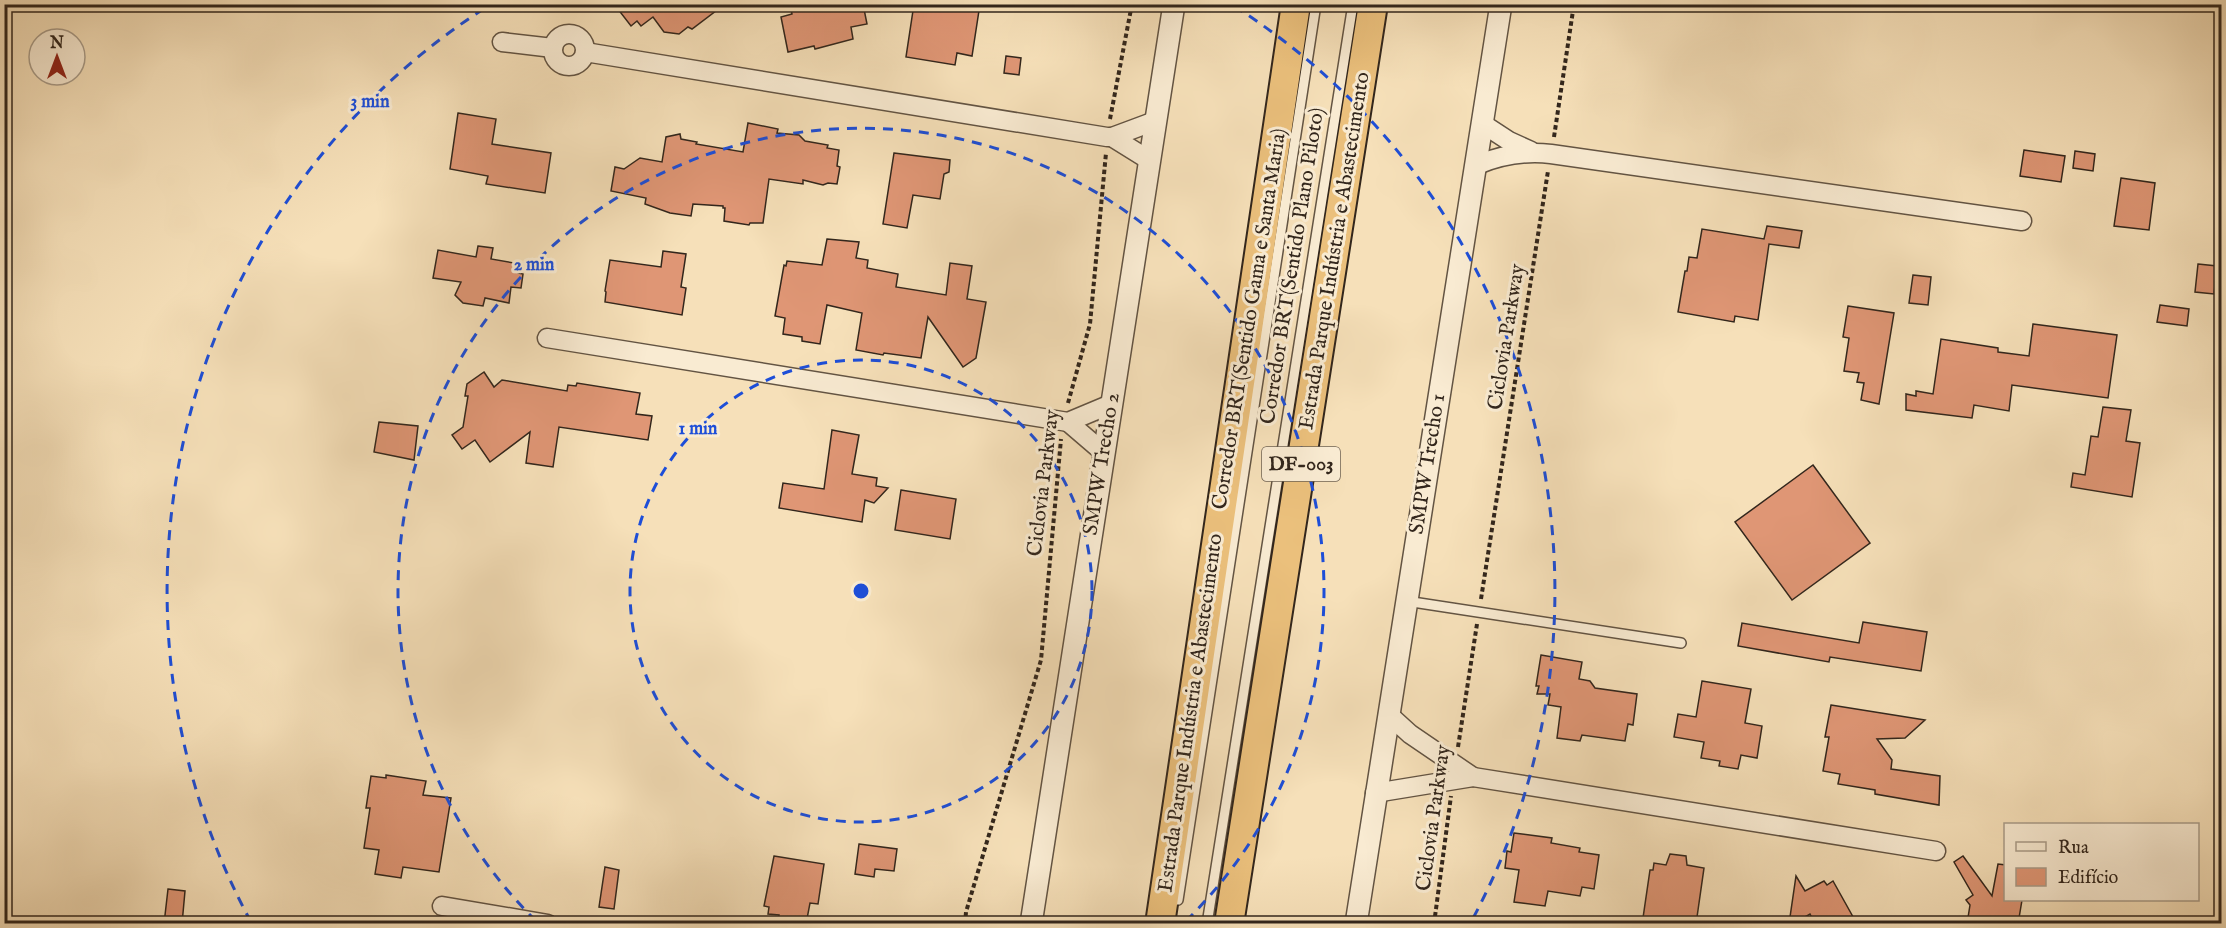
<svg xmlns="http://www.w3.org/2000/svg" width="2226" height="928" font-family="'IM FELL English',serif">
	<rect width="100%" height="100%" fill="#f6e0b9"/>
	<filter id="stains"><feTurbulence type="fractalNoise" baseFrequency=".00333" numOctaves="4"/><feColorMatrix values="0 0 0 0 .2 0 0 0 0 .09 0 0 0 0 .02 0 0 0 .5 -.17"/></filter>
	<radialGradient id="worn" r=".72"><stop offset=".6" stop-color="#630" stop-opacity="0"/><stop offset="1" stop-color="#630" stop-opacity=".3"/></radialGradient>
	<g fill="#df9675" stroke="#32261c" stroke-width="1.5">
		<polygon points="614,4 725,4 692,29 688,27 679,34 664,32 653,17 641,26 637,21 631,26"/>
		<polygon points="790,4 863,4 867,24 851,27 853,39 815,49 814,46 788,52 781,17 792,14"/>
		<polygon points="914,4 980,4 972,56 957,53 955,65 906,57"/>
		<polygon points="1006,56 1021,58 1019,75 1004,73"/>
		<polygon points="458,113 496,119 492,144 551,153 545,193 486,184 488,176 450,169"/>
		<polygon points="748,123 778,129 777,133 799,135 805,141 828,145 827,148 839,150 837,166 840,167 837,184 828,183 823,185 803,180 803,184 769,179 763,223 750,223 749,225 724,221 725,208 723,208 723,206 693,204 691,216 670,213 645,204 646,198 611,191 615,167 624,169 640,158 662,162 666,137 680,134 681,139 697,142 696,144 743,152"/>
		<polygon points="2024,150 2065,156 2061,182 2020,176"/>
		<polygon points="2075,151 2095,154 2093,171 2073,168"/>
		<polygon points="894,153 950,160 949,172 944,174 940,199 913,195 907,228 883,224"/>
		<polygon points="2121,178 2155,183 2149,230 2114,226"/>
		<polygon points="1767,226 1802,231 1799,248 1769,244 1758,320 1735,316 1734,322 1678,312 1685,271 1687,271 1689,257 1697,258 1702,229 1764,239"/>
		<polygon points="827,239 859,242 856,258 868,260 867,268 898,274 896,287 946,295 950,263 972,266 967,299 986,302 976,358 963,367 928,317 921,358 884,353 883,355 856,350 862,313 827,305 820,344 802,341 802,337 783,334 785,318 775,316 784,265 786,266 787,261 822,265"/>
		<polygon points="478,246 493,248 491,259 520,264 518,273 523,274 521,288 511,287 509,303 485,298 483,306 463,303 455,295 461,282 433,278 438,250 476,257"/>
		<polygon points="663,251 686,254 681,287 686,288 682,315 605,302 606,292 605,291 610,260 661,267"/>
		<polygon points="2198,264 2217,266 2214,294 2195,292"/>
		<polygon points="1913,275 1931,277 1928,305 1909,303"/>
		<polygon points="2160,305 2189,309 2187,326 2157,322"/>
		<polygon points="1848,306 1894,313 1879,404 1861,400 1864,383 1857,382 1859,373 1844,371 1849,338 1843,337"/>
		<polygon points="2033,324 2117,335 2108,398 2012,385 2009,411 1974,405 1972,418 1906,410 1906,394 1916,396 1916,391 1933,394 1941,339 1998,348 1998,352 2029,356"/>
		<polygon points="484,372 494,387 502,380 567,391 568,385 576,386 577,383 640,393 636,414 652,416 648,440 559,427 553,467 526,463 530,432 490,462 475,440 462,449 452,435 463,427 468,396 465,396 467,384"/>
		<polygon points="2103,407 2131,410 2126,441 2140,443 2132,497 2071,487 2073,473 2085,475 2091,436 2098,437"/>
		<polygon points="379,422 418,426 414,460 374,452"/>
		<polygon points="832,430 859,435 852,474 877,478 876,486 888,488 874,503 865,500 862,522 779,508 783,483 824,489"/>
		<polygon points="1813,465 1870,543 1792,600 1735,522"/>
		<polygon points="901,490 956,499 950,539 895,530"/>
		<polygon points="1863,622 1927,632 1921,671 1830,657 1829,662 1738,646 1742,623 1859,643"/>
		<polygon points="1541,655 1582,662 1579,679 1590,681 1595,688 1637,694 1633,725 1628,724 1625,741 1582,735 1580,741 1557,738 1561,707 1548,705 1550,694 1537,694 1539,686 1536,686"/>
		<polygon points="1702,681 1751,689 1745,723 1762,726 1757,758 1741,755 1738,769 1719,766 1720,761 1701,758 1704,742 1674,737 1678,714 1696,717"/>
		<polygon points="1831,705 1925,720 1905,738 1877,739 1892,760 1891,769 1940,776 1939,805 1875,794 1875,790 1838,784 1840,774 1823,771 1829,737 1825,737"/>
		<polygon points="386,775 426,781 423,795 451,798 439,872 403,867 401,878 375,874 379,850 364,848 370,808 366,808 371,776 386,778"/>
		<polygon points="1514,833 1552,838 1551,843 1580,848 1579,852 1599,855 1594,889 1582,887 1580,896 1548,891 1545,906 1514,902 1519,870 1505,868 1507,851 1511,852"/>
		<polygon points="859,844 897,849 894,871 875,869 874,877 855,874"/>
		<polygon points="1670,854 1686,856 1687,865 1704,868 1696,924 1678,924 1643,918 1650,870 1653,870 1654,863 1666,865"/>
		<polygon points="774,856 824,864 818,904 810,903 806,924 778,924 779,915 768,914 769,907 764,906"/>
		<polygon points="1963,856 1992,896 1998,864 2006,865 2006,900 2022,900 2018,924 1967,924 1970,905 1966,900 1973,895 1954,862"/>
		<polygon points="605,867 619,870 614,909 599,907"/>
		<polygon points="1796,876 1805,891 1824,881 1827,885 1833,881 1857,924 1815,924 1810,914 1793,924 1789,924"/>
		<polygon points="168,889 185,891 182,924 164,924"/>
	</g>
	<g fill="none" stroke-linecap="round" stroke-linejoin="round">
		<defs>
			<g id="service">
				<polyline points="1406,601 1681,643"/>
				<polyline points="1178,900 1316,4"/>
				<polyline points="1207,924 1353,4"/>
			</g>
			<g id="minor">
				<circle cx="569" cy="50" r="16"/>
				<polyline points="502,42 553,48"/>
				<polyline points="585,52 1107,137 1112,137 1155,121"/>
				<polyline points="1483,124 1509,141 1531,151"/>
				<polyline points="1112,137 1149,160"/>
				<path d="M1477,165C1501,155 1525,151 1551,154L2022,221"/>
				<polyline points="547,338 1068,422 1111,404"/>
				<polyline points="1068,422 1103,452"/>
				<polyline points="1388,714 1410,734 1473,777"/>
				<polyline points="1375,793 1473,777 1936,851"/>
				<polyline points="442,906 548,924"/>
			</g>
			<g id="tertiary">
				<polyline points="1031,924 1174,4"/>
				<polyline points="1356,924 1501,4"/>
			</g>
			<g id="trunk">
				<polyline points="1160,924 1296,4"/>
				<polyline points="1229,924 1373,4"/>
			</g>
		</defs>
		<use href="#service" stroke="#635443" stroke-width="12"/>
		<use href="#minor" stroke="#635443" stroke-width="21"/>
		<use href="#tertiary" stroke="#635443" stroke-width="24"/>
		<use href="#trunk" stroke="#32261c" stroke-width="32"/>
		<g stroke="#32261c" stroke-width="4" stroke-dasharray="4.5 3" stroke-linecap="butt">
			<polyline points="1110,119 1132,4"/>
			<polyline points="1554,137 1574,4"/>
			<polyline points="1068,403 1090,324 1106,153"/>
			<polyline points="1481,599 1548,171"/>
			<polyline points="1458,747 1477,624"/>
			<polyline points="965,924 966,912 1041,660 1061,439"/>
			<polyline points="1434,924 1451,796"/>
		</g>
		<use href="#service" stroke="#f9ebd2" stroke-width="9"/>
		<use href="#minor" stroke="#f9ebd2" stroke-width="18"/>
		<use href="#tertiary" stroke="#f9ebd2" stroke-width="21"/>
		<use href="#trunk" stroke="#ebc07c" stroke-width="28"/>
	</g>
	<g fill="none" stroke="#1d4ed8" stroke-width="3" stroke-dasharray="10 8">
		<circle cx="861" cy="591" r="231"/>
		<path d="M536 921A463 463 0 1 1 1186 921"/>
		<path d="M251 922A694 694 0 0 1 488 6M1234 6A694 694 0 0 1 1471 922"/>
	</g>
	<g text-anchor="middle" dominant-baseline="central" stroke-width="6" stroke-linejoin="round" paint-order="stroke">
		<rect fill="#f9ebd2" stroke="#6e6153" stroke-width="1.5" x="1262" y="447" width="78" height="34" rx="4.5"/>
		<g font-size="20" font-weight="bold" fill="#32261c">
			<text x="1301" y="464">DF-003</text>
		</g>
		<g font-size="21" fill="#32261c" stroke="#f9ebd2">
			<text transform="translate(1335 251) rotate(-81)">Estrada Parque Indústria e Abastecimento</text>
			<text transform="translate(1293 266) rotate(-81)">Corredor BRT(Sentido Plano Piloto)</text>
			<text transform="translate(1250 319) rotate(-81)">Corredor BRT(Sentido Gama e Santa Maria)</text>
			<text transform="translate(1507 337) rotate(-81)">Ciclovia Parkway</text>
			<text transform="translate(1102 464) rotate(-81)">SMPW Trecho 2</text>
			<text transform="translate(1428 464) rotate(-81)">SMPW Trecho 1</text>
			<text transform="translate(1044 483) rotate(-83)">Ciclovia Parkway</text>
			<text transform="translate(1191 713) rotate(-82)">Estrada Parque Indústria e Abastecimento</text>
			<text transform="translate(1434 818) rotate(-82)">Ciclovia Parkway</text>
		</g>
	</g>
	<circle cx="861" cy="591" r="9" fill="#1d4ed8" stroke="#f9ebd2" stroke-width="3"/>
	<g font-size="18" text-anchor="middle" font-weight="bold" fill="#1d4ed8" stroke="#f9ebd2" stroke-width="6" stroke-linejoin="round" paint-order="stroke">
		<text x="370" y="107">3 min</text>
		<text x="534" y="270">2 min</text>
		<text x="698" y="434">1 min</text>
	</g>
	<rect width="2226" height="928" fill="none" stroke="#f6e0b9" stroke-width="24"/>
	<rect x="6" y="6" width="2214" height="916" fill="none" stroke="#32261c" stroke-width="3"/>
	<rect x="12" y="12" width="2202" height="904" fill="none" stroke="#32261c" stroke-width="1.5"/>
	<rect x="2004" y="823" width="195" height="78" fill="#f9ebd2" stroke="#a99c89" stroke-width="1.5"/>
	<rect x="2016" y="842" width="30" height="9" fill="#f9ebd2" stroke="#a99c89" stroke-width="1.5"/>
	<text x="2058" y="853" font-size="18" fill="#32261c">Rua</text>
	<rect x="2016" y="868" width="30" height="18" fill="#df9675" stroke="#a99c89" stroke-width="1.5"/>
	<text x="2058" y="883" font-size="18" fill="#32261c">Edifício</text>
	<g transform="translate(57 57)"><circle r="28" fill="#f9ebd2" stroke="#a99c89" stroke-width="1.5"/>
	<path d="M0-4.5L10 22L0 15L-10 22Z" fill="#8f2418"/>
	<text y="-9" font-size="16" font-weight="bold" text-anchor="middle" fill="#32261c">N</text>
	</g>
	<rect width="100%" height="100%" filter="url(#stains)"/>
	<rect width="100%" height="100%" fill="url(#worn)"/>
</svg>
